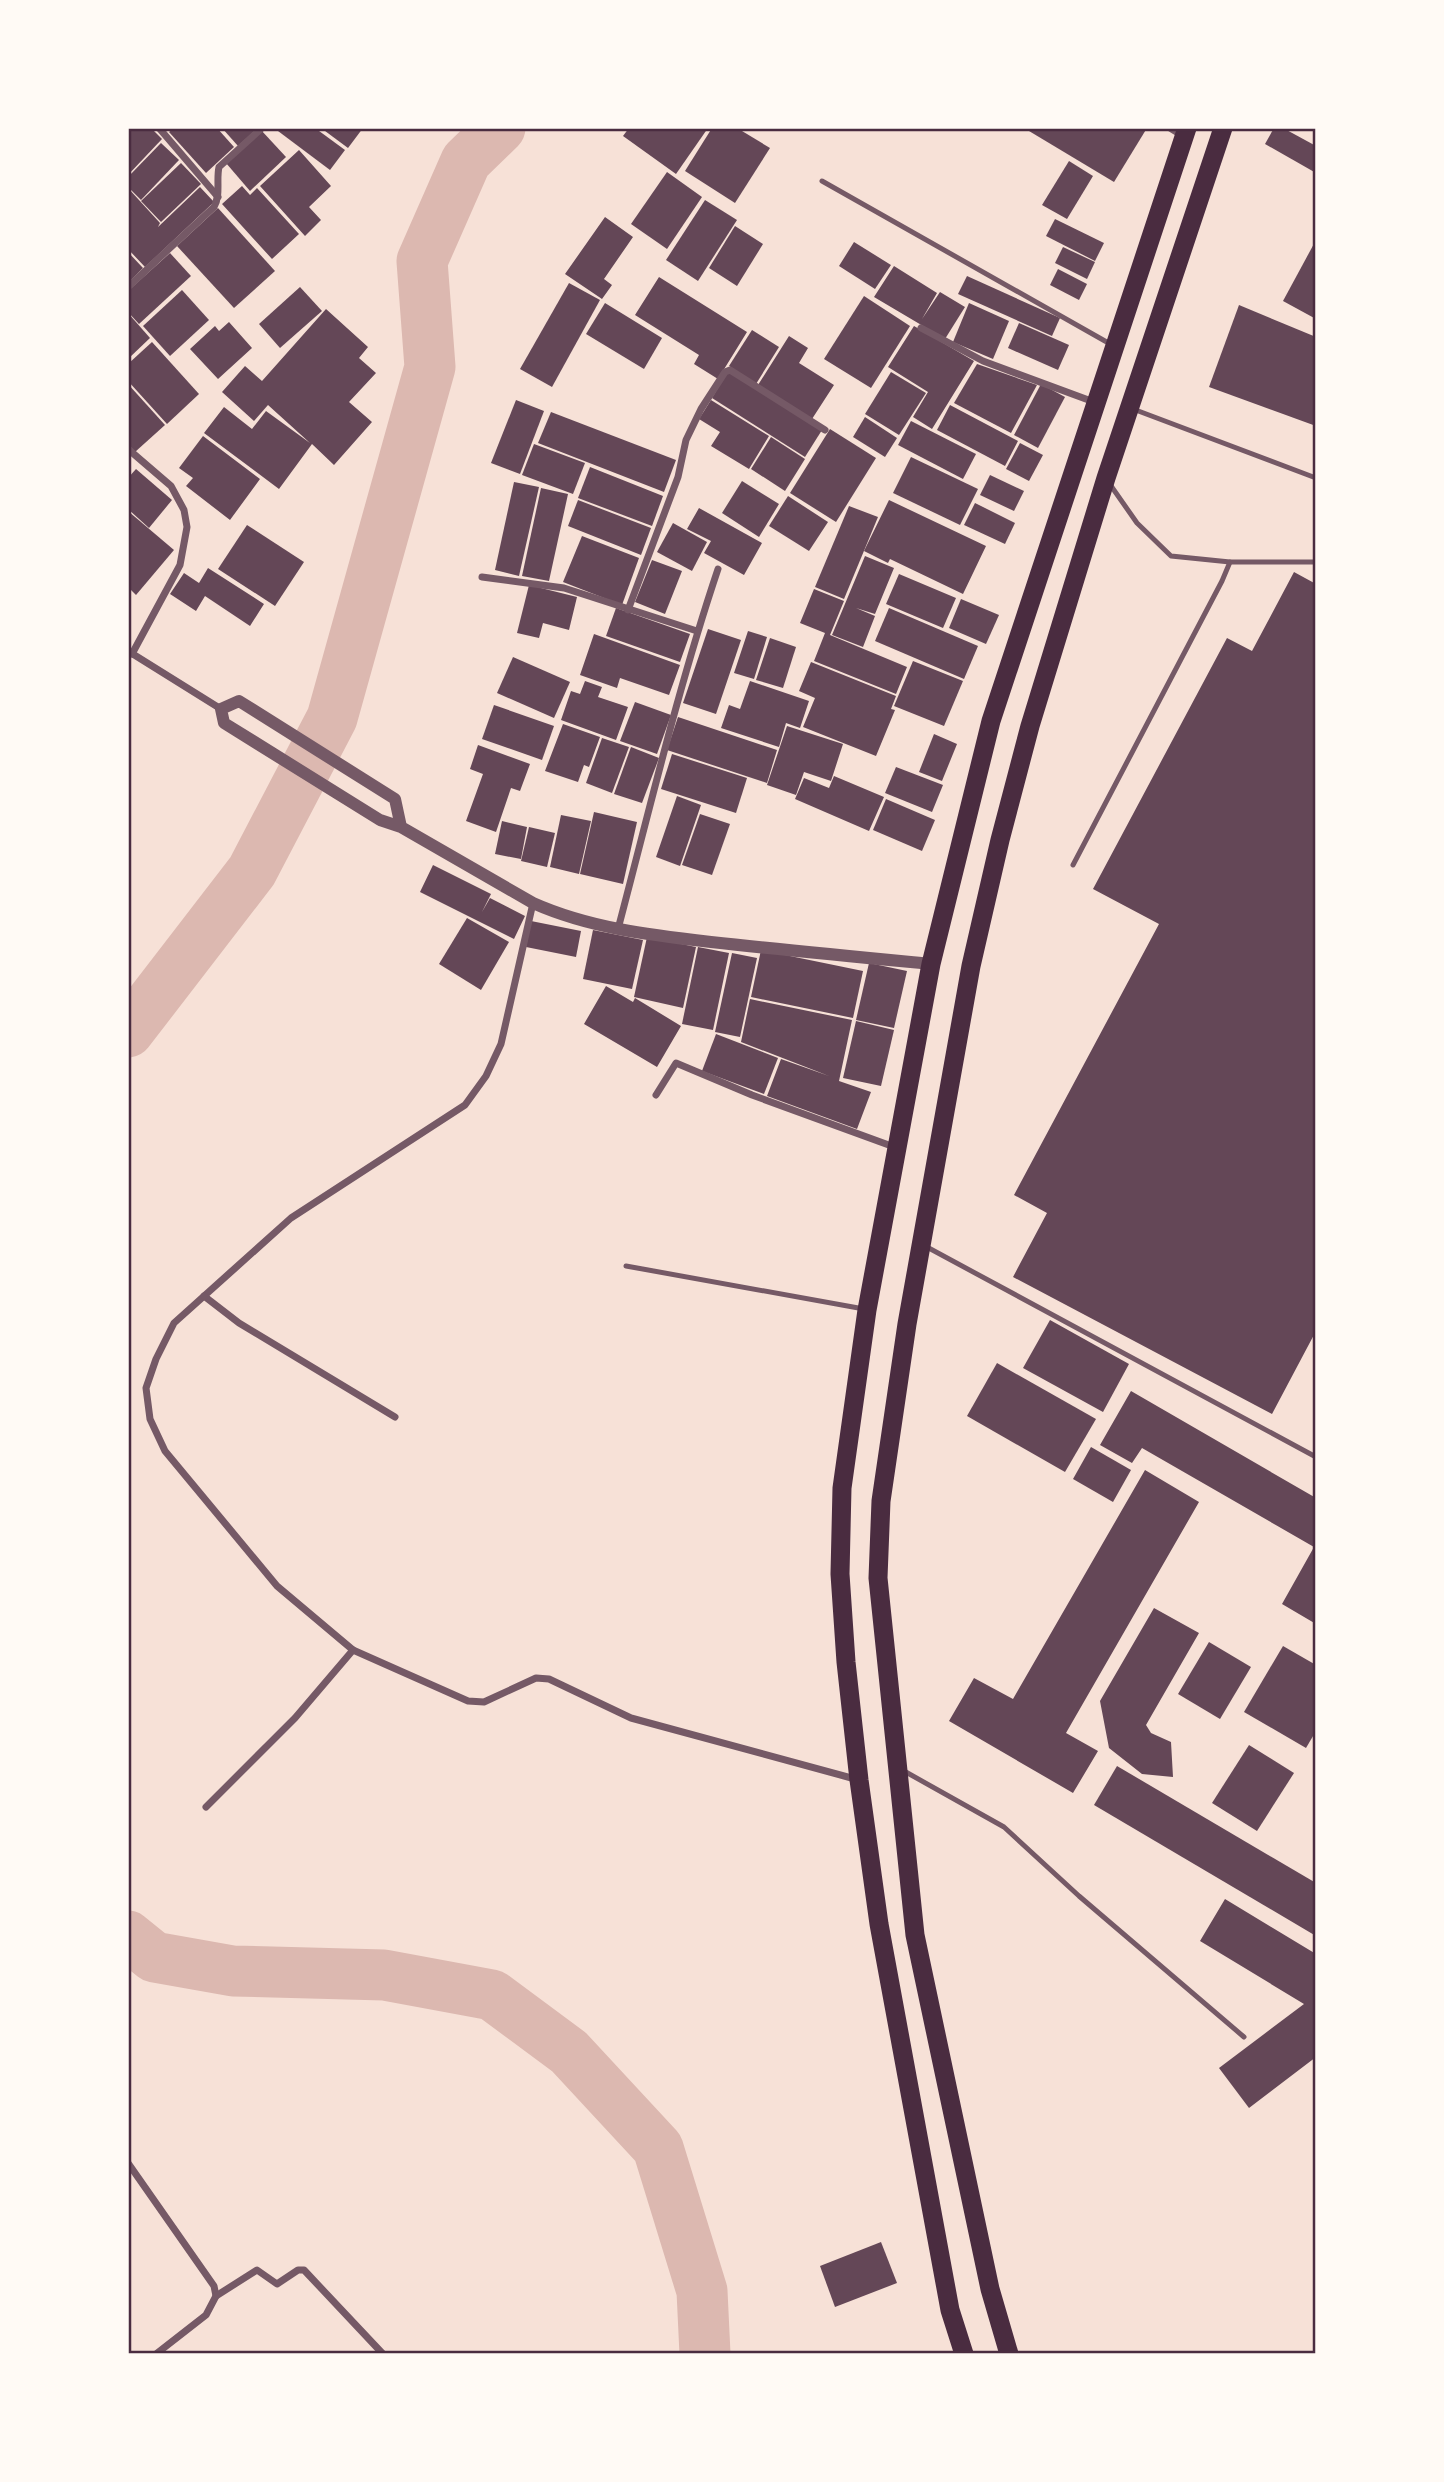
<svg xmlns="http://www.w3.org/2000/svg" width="1444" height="2482" font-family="Commissioner,sans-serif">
	<rect width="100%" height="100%" fill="#f7e1d7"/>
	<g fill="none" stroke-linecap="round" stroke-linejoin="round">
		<g stroke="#dcb8b0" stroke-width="51">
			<polyline points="128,1032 252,871 332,718 430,367 422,261 466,161 500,128"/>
			<polyline points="128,1936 154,1957 233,1971 384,1975 492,1995 569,2052 658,2148 702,2291 705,2354"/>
		</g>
	</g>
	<g fill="#644757">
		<polygon points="128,128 151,128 162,139 128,175"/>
		<polygon points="174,128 217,128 234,147 206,173 169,132"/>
		<polygon points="222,128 258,128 238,146"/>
		<polygon points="274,128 315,128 345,150 330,170"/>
		<polygon points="321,128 363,128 348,148"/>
		<polygon points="629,128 708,128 676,174 623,136"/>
		<polygon points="712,128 737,128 770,148 735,203 685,171"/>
		<polygon points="1024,128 1147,128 1114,182"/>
		<polygon points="1274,128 1283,128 1316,146 1316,173 1265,144"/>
		<polygon points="261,130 286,157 250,191 226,163"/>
		<polygon points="161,143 179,160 141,200 128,187 128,177"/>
		<polygon points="299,150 331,186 309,207 321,220 305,236 260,186"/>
		<polygon points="1069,161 1093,176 1067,219 1042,205"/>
		<polygon points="181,163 201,184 161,222 141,201"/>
		<polygon points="667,172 702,197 667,249 631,224"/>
		<polygon points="242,186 250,195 257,188 299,234 272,259 222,204"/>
		<polygon points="200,187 214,202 145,267 128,249 128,188 160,223 158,227"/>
		<polygon points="705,200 737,220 698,281 666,260"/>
		<polygon points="218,208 275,271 234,308 177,246"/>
		<polygon points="605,217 633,237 604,279 612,285 602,299 565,274"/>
		<polygon points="1055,219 1104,243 1095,261 1046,236"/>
		<polygon points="735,226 763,244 737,286 709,268"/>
		<polygon points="1316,240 1316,319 1283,301"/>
		<polygon points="854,242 891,265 875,289 839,266"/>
		<polygon points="1063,247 1095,262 1087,279 1055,263"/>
		<polygon points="128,252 143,268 128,283"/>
		<polygon points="170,253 191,276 139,324 128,312 128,291"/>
		<polygon points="894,266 937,293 922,319 940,292 965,307 945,339 874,297"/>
		<polygon points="1058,269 1087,284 1079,300 1050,285"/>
		<polygon points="967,276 1060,318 1052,336 958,294"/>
		<polygon points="659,277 747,332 718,379 694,364 699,355 635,315"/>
		<polygon points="569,283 600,300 552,387 520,369"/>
		<polygon points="300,287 322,311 280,348 259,324"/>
		<polygon points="182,290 209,320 170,356 143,326"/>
		<polygon points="864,296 910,326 871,388 824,359"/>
		<polygon points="605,303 662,338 644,369 586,334"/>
		<polygon points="969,303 1009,321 993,359 953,342"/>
		<polygon points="1239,305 1316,337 1316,426 1209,387"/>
		<polygon points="326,309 368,347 359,358 376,373 349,402 372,422 334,465 312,444 279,489 204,433 224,407 252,429 266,411 310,443 268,405 254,421 222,392 245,366 262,381"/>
		<polygon points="128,313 150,338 128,359"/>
		<polygon points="229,322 252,348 218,379 190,349 215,326 219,331"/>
		<polygon points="1019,323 1069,345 1058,370 1008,348"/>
		<polygon points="914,326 974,361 932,429 913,417 928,392 888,367"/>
		<polygon points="752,330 779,347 756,384 729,366"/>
		<polygon points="789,336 808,348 799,363 834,385 812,419 758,385"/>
		<polygon points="152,342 199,394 167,424 128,381 128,364"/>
		<polygon points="977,364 1037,385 1011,433 954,403"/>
		<polygon points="728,371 822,430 805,457 712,398"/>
		<polygon points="891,372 926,393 899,435 865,414"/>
		<polygon points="128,384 165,425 135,452 128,444"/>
		<polygon points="1041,384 1065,397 1038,448 1014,435"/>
		<polygon points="516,400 544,411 520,474 491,463"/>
		<polygon points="711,400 769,436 749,469 711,446 720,432 699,419"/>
		<polygon points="950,405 1018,441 1005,466 937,430"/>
		<polygon points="551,412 676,460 664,492 538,443"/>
		<polygon points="865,417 897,438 885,457 853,437"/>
		<polygon points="911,421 976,454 963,479 898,445"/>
		<polygon points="830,429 876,458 836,522 790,493"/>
		<polygon points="203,436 260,479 230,520 186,486 193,478 179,468"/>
		<polygon points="771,437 805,459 785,491 751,469"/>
		<polygon points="1020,443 1043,455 1029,481 1006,469"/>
		<polygon points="534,444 585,463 573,494 522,475"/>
		<polygon points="911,457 978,489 960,525 893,493"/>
		<polygon points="590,467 663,496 652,526 578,498"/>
		<polygon points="136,469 172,500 149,528 128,509 128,478"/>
		<polygon points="990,475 1024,491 1014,511 980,495"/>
		<polygon points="742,481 779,504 759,537 722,513"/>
		<polygon points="514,482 539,487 519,576 495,570"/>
		<polygon points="541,488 568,494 549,581 522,576"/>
		<polygon points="788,496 828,522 809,551 769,526"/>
		<polygon points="578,500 651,528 641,555 568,526"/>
		<polygon points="889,500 986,546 963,594 890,559 888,563 864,551"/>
		<polygon points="975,503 1015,523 1005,544 964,525"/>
		<polygon points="849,506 878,517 844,599 815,587"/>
		<polygon points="699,508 762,543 744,575 704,553 711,541 687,529"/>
		<polygon points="128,511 174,550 136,595 128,587"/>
		<polygon points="673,523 707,542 692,571 657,552"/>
		<polygon points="247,525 304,562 275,606 218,569"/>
		<polygon points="582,536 639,558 622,605 563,582"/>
		<polygon points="865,556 894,568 875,614 856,608 875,616 863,647 832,635"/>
		<polygon points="652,560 682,571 665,614 635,602"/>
		<polygon points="208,568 264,604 250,626 205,596 196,611 170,594 184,573 199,583"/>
		<polygon points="1294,572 1316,584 1316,1331 1272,1414 1013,1277 1047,1213 1014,1195 1159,924 1093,889 1227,638 1252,651"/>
		<polygon points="899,574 956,598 943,628 886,604"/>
		<polygon points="529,585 577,597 569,630 543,623 539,638 517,633"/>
		<polygon points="814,589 844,601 830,635 907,667 896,694 814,661 825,633 800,623"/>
		<polygon points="961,599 999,615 986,644 949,628"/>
		<polygon points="616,608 690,634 680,662 606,636"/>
		<polygon points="889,608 978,646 964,679 875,641"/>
		<polygon points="708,629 741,640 716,714 683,703"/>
		<polygon points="748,631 767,637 754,679 734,673"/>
		<polygon points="594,634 680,665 669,695 620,678 617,688 580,675"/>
		<polygon points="770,638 796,647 783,688 756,680"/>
		<polygon points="513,657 570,682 554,718 497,693"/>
		<polygon points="913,661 963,681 944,726 894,706"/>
		<polygon points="811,662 896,696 891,709 895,710 876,756 803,727 815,698 799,691"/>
		<polygon points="585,681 602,687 598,697 628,707 616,740 561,720 571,691 580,694"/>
		<polygon points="750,681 809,701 800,728 786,723 779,747 721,728 729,705 740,709"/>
		<polygon points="635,702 671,715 657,754 620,741"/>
		<polygon points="494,705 554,726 542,760 482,739"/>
		<polygon points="678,717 777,750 767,783 667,750"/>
		<polygon points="563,724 600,737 589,767 584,765 578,782 545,771"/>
		<polygon points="787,726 843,744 831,781 804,772 796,795 767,785"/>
		<polygon points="934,734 957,744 942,781 919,772"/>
		<polygon points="602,738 629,747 612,793 586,783"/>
		<polygon points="478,745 530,764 520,791 511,788 496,832 466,821 483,774 470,769"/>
		<polygon points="631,747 659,758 642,803 614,794"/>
		<polygon points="672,754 747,778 736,813 661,789"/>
		<polygon points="896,767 943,785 932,812 885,793"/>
		<polygon points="834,776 884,797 869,831 795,799 804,778 829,788"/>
		<polygon points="677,796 701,805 680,866 656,857"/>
		<polygon points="886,799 935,820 922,851 873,830"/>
		<polygon points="594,812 637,822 623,884 580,874"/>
		<polygon points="700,814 730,824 712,875 682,865"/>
		<polygon points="561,815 591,821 579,874 550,867"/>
		<polygon points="502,821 527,827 521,859 495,854"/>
		<polygon points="529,827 555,833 547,867 521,861"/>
		<polygon points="433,865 491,894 482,912 490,898 525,916 514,939 420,892"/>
		<polygon points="467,918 509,942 481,990 439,964"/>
		<polygon points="531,921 581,931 576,957 526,947"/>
		<polygon points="593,930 643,940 632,989 583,979"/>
		<polygon points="647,937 696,947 683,1008 634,997"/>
		<polygon points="698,947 729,953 713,1030 682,1024"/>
		<polygon points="761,950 863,971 853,1018 751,997"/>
		<polygon points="732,953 757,958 740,1037 715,1032"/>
		<polygon points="869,963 907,971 894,1028 856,1020"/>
		<polygon points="606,986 633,1002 635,998 681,1026 657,1067 584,1024"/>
		<polygon points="750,999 852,1020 839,1081 871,1092 857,1129 767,1096 781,1059 829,1076 741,1042"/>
		<polygon points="856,1021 894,1030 881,1086 843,1078"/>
		<polygon points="716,1034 778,1058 764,1094 702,1071"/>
		<polygon points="1050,1320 1129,1364 1103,1412 1023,1368"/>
		<polygon points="997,1363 1096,1419 1065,1472 967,1416"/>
		<polygon points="1131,1391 1316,1498 1316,1624 1282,1604 1314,1547 1142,1448 1132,1463 1100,1445"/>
		<polygon points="1091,1447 1131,1470 1113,1502 1073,1479"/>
		<polygon points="1145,1470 1199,1502 1066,1733 1098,1751 1073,1793 949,1721 974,1678 1013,1699"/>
		<polygon points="1154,1608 1199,1633 1146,1725 1151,1733 1171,1742 1173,1777 1142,1774 1109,1748 1100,1701"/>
		<polygon points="1209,1642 1251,1667 1220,1719 1178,1694"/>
		<polygon points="1283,1646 1316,1665 1316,1731 1306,1748 1244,1712"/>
		<polygon points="1249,1745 1294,1773 1257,1831 1212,1803"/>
		<polygon points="1117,1766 1316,1883 1316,1936 1094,1805"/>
		<polygon points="1225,1899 1316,1954 1316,2057 1249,2108 1219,2068 1304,2004 1200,1941"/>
		<polygon points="881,2242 897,2283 835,2307 820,2266"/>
	</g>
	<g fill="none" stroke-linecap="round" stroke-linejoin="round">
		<g stroke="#755966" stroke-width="5">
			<polyline points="822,181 1112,345"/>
			<polyline points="1133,409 1316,478"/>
			<polyline points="1109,483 1137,523 1171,556 1230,562 1316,562"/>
			<polyline points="1073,865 1222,581 1230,562"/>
			<polyline points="925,1246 1316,1457"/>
			<polyline points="626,1266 864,1309"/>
			<polyline points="904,1771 1004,1827 1079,1896 1244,2037"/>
		</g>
		<g stroke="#755966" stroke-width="7">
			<polyline points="159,128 218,197"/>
			<polyline points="1170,128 1183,136"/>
			<path d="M128,287L214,207C221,195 216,180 219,167L262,128"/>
			<polyline points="921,328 983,361 1094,402"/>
			<polyline points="128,449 171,486 184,510 187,527 180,565 132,654"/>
			<polyline points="482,577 564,588 697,631"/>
			<polyline points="628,610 678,477 686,440 701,409 725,372 730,370 825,430"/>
			<polyline points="128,651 221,709"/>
			<polyline points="533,903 501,1044 486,1076 465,1105 291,1218 174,1323 156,1359 146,1388 150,1419 165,1451 277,1586 353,1650 468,1701 484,1702 536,1678 549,1679 631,1718 855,1779"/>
			<path d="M618,929C650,808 678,688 718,569"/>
			<polyline points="656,1095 676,1063 752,1095 897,1148"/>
			<polyline points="204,1296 239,1323 395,1417"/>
			<polyline points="206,1807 295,1718 353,1650"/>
			<polyline points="128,2163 214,2286 216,2296 206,2315 156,2354"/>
			<polyline points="216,2296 257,2270 277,2284 298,2270 304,2270 383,2354"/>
		</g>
		<path stroke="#755966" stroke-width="12" d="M401,827L395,799L239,701L221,709L224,723L380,820L401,827L533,903C589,928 650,935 711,942C784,950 858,957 931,964"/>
		<g stroke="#4a2c40" stroke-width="19">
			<polyline points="964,2354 950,2310 879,1924 859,1780 846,1662 840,1574 842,1488 867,1310 931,964 991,721 1187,128"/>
			<polyline points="1009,2354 990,2289 915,1935 878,1578 881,1501 907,1324 971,966 1000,840 1030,726 1106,478 1223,128"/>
		</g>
	</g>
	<rect width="1444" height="2482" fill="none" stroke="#fffaf5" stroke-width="259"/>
	<rect x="130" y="130" width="1184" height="2222" fill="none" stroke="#4a2c40" stroke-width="2.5"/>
</svg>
